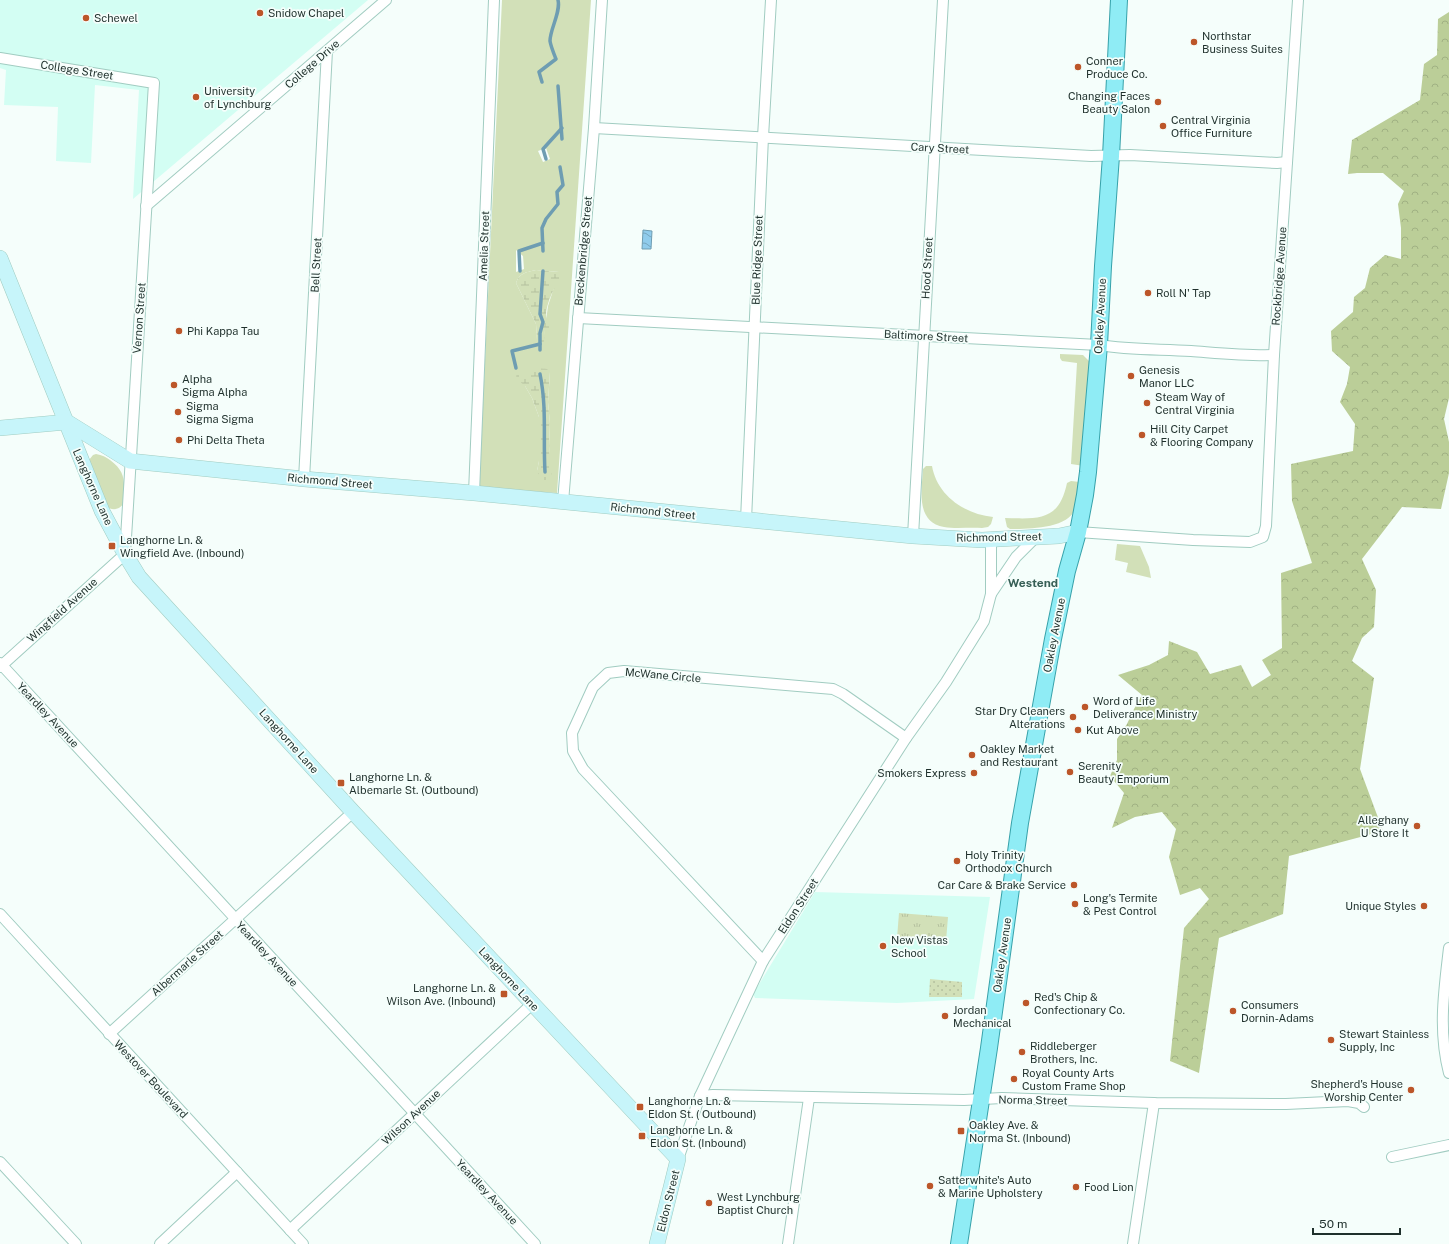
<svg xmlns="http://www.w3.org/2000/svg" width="1449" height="1244" font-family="'Public Sans',sans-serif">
	<defs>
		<pattern id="forest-crowns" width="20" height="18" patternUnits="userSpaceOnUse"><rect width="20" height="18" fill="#bbce98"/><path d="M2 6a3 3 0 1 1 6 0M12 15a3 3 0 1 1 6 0" fill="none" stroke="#a0b183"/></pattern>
		<pattern id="wetland-marsh" width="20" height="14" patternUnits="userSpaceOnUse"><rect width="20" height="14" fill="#d2e0b8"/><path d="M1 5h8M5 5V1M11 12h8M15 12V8" fill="none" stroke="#b4c09e"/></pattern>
		<pattern id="park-tufts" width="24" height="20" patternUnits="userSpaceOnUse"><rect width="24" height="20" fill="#d2e0b8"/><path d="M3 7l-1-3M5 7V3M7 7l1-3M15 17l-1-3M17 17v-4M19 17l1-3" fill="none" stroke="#b4c09e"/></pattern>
		<pattern id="garden-dots" width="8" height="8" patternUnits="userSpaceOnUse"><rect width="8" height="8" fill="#d2e0b8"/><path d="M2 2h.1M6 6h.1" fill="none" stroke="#b4c09e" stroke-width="1.8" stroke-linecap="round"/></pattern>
		<pattern id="water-waves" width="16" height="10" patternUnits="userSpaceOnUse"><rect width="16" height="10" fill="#90ccec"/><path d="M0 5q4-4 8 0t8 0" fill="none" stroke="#75a6bf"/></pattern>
	</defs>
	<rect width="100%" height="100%" fill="#f5fefb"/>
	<g fill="#d3fef3">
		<polygon points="0,0 368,0 133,199 139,90 95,85 91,163 56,161 58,107 4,105 6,70 0,68"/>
		<polygon points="815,892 990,897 974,999 897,1003 755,998 753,994"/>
	</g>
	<g fill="#d2e0b8" fill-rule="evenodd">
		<path d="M502,0H591L557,493L479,488ZM546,148L550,159L543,162L538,151ZM516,250L523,256L524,269L516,272ZM536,270L559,272L548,306L544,335L537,340L536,324L516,283C519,273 527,272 536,270ZM550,372L548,402L550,424L549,446L550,457L537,471L539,461V417L532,398L525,386Z"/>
		<polygon points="1060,354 1083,355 1090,362 1084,466 1071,464 1077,363 1062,361 1060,358"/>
		<path d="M96,454C102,455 106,457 110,460C128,473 124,485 123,504C119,510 112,511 106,506L89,460L93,455Z"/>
		<path d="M926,466H932C937,495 964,514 993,517L991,524L988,527L982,528C970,527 956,529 944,527C915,522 922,489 923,469Z"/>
		<path d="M1071,481L1080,482C1079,490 1078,501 1075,509C1068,529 1027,529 1010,529L1007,527L1005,518C1039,519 1059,521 1067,483Z"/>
		<polygon points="1117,544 1140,546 1149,567 1151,578 1126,572 1128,563 1115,560"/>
	</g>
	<polygon fill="url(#forest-crowns)" points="1449,12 1449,398 1444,419 1449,442 1449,473 1441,509 1402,507 1362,559 1376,590 1374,627 1362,638 1352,661 1374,678 1360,769 1383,831 1289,856 1283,914 1219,938 1199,1073 1170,1061 1184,928 1209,899 1200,888 1180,895 1169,857 1176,829 1162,812 1135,817 1112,828 1124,793 1110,776 1117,760 1117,739 1127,724 1134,709 1142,695 1118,675 1149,665 1168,655 1169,641 1197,652 1210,674 1241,665 1252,687 1271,675 1262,660 1282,648 1281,573 1312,563 1292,501 1291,464 1353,451 1355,424 1340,402 1347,384 1350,367 1332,351 1331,331 1353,312 1354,297 1365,288 1370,268 1385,255 1401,259 1401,228 1398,204 1404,191 1383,173 1357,173 1348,174 1352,140 1420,100 1424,64 1437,55 1438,19"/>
	<g fill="url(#wetland-marsh)">
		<path d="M536,270L559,272L561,275C556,285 543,308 547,319L553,322V325L551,329L545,330L543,349L537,340L536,324L516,283C519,273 527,272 536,270Z"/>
		<polygon points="537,368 547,369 550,372 548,402 550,424 549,446 552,468 551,477 547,480 542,480 537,471 539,461 539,417 532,398 525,386 518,380 516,376 518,373"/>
	</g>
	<polygon fill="url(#park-tufts)" points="899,913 948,917 946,941 897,938"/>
	<polygon fill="url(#garden-dots)" points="930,979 962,982 962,997 929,997"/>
	<polygon fill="url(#water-waves)" stroke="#6e9db2" points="643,230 652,231 651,249 642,249"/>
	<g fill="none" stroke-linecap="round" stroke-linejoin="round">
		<g stroke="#6e9db2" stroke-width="3.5">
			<path d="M542,82L539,72L556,59C554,54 551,47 550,41C550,29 561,12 558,0"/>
			<polyline points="558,86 562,139"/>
			<polyline points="546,159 543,149 562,128"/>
			<polyline points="543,251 542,228 546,219 558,204 557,192 563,185 560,167"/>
			<polyline points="520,271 519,251 543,243"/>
			<polyline points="540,350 540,333 543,322 540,314 543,271"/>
			<polyline points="516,368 512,351 540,344"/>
			<path d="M540,374C547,408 543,439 545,472"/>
		</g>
		<defs>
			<g id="street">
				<polyline points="0,58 154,83 125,554 0,667"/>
				<polyline points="594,128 1091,156 1130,155 1277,163 1287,162"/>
				<polyline points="146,206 386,0"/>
				<path d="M578,318L1099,345C1129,350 1160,349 1191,351C1218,353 1246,356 1274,355"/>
				<polyline points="304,479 327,51"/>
				<polyline points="474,493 494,0"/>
				<polyline points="563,502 594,128 602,0"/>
				<polyline points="746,520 763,137 771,0"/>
				<polyline points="1078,532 1193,540 1250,542 1263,537 1266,526 1274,355 1298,0"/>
				<polyline points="913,536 943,0"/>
				<polyline points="991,594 1016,557 1036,537"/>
				<polyline points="0,663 535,1244"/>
				<polyline points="0,914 303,1244"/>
				<path d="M1449,948C1444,991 1438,1030 1449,1073"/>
				<polyline points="763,961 583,769 573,751 572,733 593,687 608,673 624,671 833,689 843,694 906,738"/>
				<polyline points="109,1034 353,812"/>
				<polyline points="700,1096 713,1095 964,1100 1002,1098 1154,1103 1286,1104 1348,1101 1359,1103 1364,1107"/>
				<polyline points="1392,1157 1449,1145"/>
				<polyline points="678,1159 700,1096 763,961 906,738 946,682 984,621 991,594 991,539"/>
				<polyline points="0,1162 76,1244"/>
				<polyline points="290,1230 532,1004"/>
				<polyline points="160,1244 237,1172"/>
				<polyline points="788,1244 809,1098"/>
				<polyline points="1133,1244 1154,1103"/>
			</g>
			<g id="secondary">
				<polyline points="0,258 102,511 125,554 139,577 353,812 678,1159 657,1244"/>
				<polyline points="67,422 130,461 304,479 474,493 913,536 982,540 999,539 1059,536 1078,532"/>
				<polyline points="0,428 67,422"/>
			</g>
			<polyline id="primary" points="959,1244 989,1048 1020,823 1053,639 1067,571 1078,532 1085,495 1088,472 1099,345 1103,266 1111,156 1119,0"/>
		</defs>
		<use href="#street" stroke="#a1ccc1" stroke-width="12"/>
		<use href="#secondary" stroke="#a1ccc1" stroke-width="16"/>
		<use href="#primary" stroke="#37a2aa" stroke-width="18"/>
		<use href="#street" stroke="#fff" stroke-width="10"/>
		<use href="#secondary" stroke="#c7f5fa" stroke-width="15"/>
		<use href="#primary" stroke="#8fecf5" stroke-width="16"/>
	</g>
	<g fill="#bc5629" stroke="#f5fefb" stroke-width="1.5">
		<circle cx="260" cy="13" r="4"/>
		<circle cx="86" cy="18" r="4"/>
		<circle cx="1194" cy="42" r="4"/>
		<circle cx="1078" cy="67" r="4"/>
		<circle cx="196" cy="97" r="4"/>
		<circle cx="1158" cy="102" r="4"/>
		<circle cx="1163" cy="126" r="4"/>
		<circle cx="1148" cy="293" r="4"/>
		<circle cx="179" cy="331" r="4"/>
		<circle cx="1131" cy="376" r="4"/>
		<circle cx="174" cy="385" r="4"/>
		<circle cx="1147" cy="403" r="4"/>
		<circle cx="178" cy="412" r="4"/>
		<circle cx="1142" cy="435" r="4"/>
		<circle cx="179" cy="440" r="4"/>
		<rect x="108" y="542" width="8" height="8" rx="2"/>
		<circle cx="1085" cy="707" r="4"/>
		<circle cx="1073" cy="717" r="4"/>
		<circle cx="1078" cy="730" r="4"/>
		<circle cx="972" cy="755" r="4"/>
		<circle cx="1070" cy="772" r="4"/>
		<circle cx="974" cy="773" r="4"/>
		<rect x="337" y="779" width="8" height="8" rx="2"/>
		<circle cx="1417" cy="826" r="4"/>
		<circle cx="957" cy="861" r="4"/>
		<circle cx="1074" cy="885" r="4"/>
		<circle cx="1075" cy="904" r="4"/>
		<circle cx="1424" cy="906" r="4"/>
		<circle cx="883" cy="946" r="4"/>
		<rect x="500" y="990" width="8" height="8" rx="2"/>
		<circle cx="1026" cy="1003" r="4"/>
		<circle cx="1233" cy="1011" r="4"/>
		<circle cx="945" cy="1016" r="4"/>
		<circle cx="1331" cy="1040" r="4"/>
		<circle cx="1022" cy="1052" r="4"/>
		<circle cx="1014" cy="1079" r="4"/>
		<circle cx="1411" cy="1090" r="4"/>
		<rect x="636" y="1103" width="8" height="8" rx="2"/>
		<rect x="957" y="1127" width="8" height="8" rx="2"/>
		<rect x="638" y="1132" width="8" height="8" rx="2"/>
		<circle cx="930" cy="1186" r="4"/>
		<circle cx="1076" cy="1187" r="4"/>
		<circle cx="709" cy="1203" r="4"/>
	</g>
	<g text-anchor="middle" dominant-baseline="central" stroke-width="3.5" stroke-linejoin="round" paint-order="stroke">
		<g font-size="11" fill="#1f302c" stroke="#f5fefb" text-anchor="start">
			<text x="268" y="13">Snidow Chapel</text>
			<text x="94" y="18">Schewel</text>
			<text x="1202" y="36">Northstar<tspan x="1202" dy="13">Business Suites</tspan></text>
			<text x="1086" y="61">Conner<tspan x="1086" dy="13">Produce Co.</tspan></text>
			<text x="204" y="91">University<tspan x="204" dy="13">of Lynchburg</tspan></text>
			<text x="1150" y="96" text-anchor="end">Changing Faces<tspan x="1150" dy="13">Beauty Salon</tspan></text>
			<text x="1171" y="120">Central Virginia<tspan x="1171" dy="13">Office Furniture</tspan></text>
			<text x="1156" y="293">Roll N' Tap</text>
			<text x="187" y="331">Phi Kappa Tau</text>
			<text x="1139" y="370">Genesis<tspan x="1139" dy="13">Manor LLC</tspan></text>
			<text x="182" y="379">Alpha<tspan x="182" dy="13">Sigma Alpha</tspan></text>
			<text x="1155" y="397">Steam Way of<tspan x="1155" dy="13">Central Virginia</tspan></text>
			<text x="186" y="406">Sigma<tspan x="186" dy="13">Sigma Sigma</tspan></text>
			<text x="1150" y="429">Hill City Carpet<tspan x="1150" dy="13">&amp; Flooring Company</tspan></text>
			<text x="187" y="440">Phi Delta Theta</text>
			<text x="120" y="540">Langhorne Ln. &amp;<tspan x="120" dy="13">Wingfield Ave. (Inbound)</tspan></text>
			<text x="1093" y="701">Word of Life<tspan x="1093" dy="13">Deliverance Ministry</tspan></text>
			<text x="1065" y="711" text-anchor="end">Star Dry Cleaners<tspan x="1065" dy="13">Alterations</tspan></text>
			<text x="1086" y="730">Kut Above</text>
			<text x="980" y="749">Oakley Market<tspan x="980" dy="13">and Restaurant</tspan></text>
			<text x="1078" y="766">Serenity<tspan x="1078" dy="13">Beauty Emporium</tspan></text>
			<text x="966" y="773" text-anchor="end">Smokers Express</text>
			<text x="349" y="777">Langhorne Ln. &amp;<tspan x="349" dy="13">Albemarle St. (Outbound)</tspan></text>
			<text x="1409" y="820" text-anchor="end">Alleghany<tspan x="1409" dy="13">U Store It</tspan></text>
			<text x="965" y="855">Holy Trinity<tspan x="965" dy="13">Orthodox Church</tspan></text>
			<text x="1066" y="885" text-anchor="end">Car Care &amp; Brake Service</text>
			<text x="1083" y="898">Long's Termite<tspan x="1083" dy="13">&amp; Pest Control</tspan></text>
			<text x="1416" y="906" text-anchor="end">Unique Styles</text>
			<text x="891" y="940">New Vistas<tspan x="891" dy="13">School</tspan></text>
			<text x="496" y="988" text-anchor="end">Langhorne Ln. &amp;<tspan x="496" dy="13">Wilson Ave. (Inbound)</tspan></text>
			<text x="1034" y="997">Red's Chip &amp;<tspan x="1034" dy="13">Confectionary Co.</tspan></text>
			<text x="1241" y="1005">Consumers<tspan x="1241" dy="13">Dornin-Adams</tspan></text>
			<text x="953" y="1010">Jordan<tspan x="953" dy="13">Mechanical</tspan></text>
			<text x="1339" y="1034">Stewart Stainless<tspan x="1339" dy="13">Supply, Inc</tspan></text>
			<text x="1030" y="1046">Riddleberger<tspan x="1030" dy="13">Brothers, Inc.</tspan></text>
			<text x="1022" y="1073">Royal County Arts<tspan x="1022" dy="13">Custom Frame Shop</tspan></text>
			<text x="1403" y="1084" text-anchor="end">Shepherd's House<tspan x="1403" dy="13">Worship Center</tspan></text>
			<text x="648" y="1101">Langhorne Ln. &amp;<tspan x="648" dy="13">Eldon St. ( Outbound)</tspan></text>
			<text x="969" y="1125">Oakley Ave. &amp;<tspan x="969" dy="13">Norma St. (Inbound)</tspan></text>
			<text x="650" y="1130">Langhorne Ln. &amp;<tspan x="650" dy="13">Eldon St. (Inbound)</tspan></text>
			<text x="938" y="1180">Satterwhite's Auto<tspan x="938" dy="13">&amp; Marine Upholstery</tspan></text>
			<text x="1084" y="1187">Food Lion</text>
			<text x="717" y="1197">West Lynchburg<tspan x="717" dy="13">Baptist Church</tspan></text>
		</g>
		<g font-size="11" fill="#1f302c" stroke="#f5fefb">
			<text transform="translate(312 64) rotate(-41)">College Drive</text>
			<text transform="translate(77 70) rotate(9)">College Street</text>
			<text transform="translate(940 148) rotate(3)">Cary Street</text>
			<text transform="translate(484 246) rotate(-88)">Amelia Street</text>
			<text transform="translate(583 251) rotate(-85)">Breckenbridge Street</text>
			<text transform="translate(757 260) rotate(-88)">Blue Ridge Street</text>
			<text transform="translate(316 265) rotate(-87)">Bell Street</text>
			<text transform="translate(927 268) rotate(-87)">Hood Street</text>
			<text transform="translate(1279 276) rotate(-86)">Rockbridge Avenue</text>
			<text transform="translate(1100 316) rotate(-87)">Oakley Avenue</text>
			<text transform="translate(139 318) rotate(-86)">Vernon Street</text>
			<text transform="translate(926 336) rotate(3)">Baltimore Street</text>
			<text transform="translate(330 481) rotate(5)">Richmond Street</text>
			<text transform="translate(93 487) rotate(66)">Langhorne Lane</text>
			<text transform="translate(653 511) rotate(6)">Richmond Street</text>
			<text transform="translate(999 537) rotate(-1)">Richmond Street</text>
			<text transform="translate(62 610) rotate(-42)">Wingfield Avenue</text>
			<text transform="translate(1054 635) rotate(-79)">Oakley Avenue</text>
			<text transform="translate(663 675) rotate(5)">McWane Circle</text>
			<text transform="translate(48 715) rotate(47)">Yeardley Avenue</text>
			<text transform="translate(289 741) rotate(48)">Langhorne Lane</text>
			<text transform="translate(798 906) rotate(-57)">Eldon Street</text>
			<text transform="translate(267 954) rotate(47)">Yeardley Avenue</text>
			<text transform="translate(1002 955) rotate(-82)">Oakley Avenue</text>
			<text transform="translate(187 963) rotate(-42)">Albermarle Street</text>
			<text transform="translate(509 979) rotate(47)">Langhorne Lane</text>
			<text transform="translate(151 1079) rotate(47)">Westover Boulevard</text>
			<text transform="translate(1033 1100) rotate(1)">Norma Street</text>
			<text transform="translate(411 1117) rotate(-43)">Wilson Avenue</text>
			<text transform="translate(487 1192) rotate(47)">Yeardley Avenue</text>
			<text transform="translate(668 1201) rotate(-76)">Eldon Street</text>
		</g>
		<g font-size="12" font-weight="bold" fill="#375f56" stroke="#f5fefb">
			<text x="1033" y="583">Westend</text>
		</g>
	</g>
	<path d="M1313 1228v6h87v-6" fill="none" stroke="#1f302c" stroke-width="2"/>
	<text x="1319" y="1228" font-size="12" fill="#1f302c" stroke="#f5fefb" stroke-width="3" paint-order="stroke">50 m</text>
</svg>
